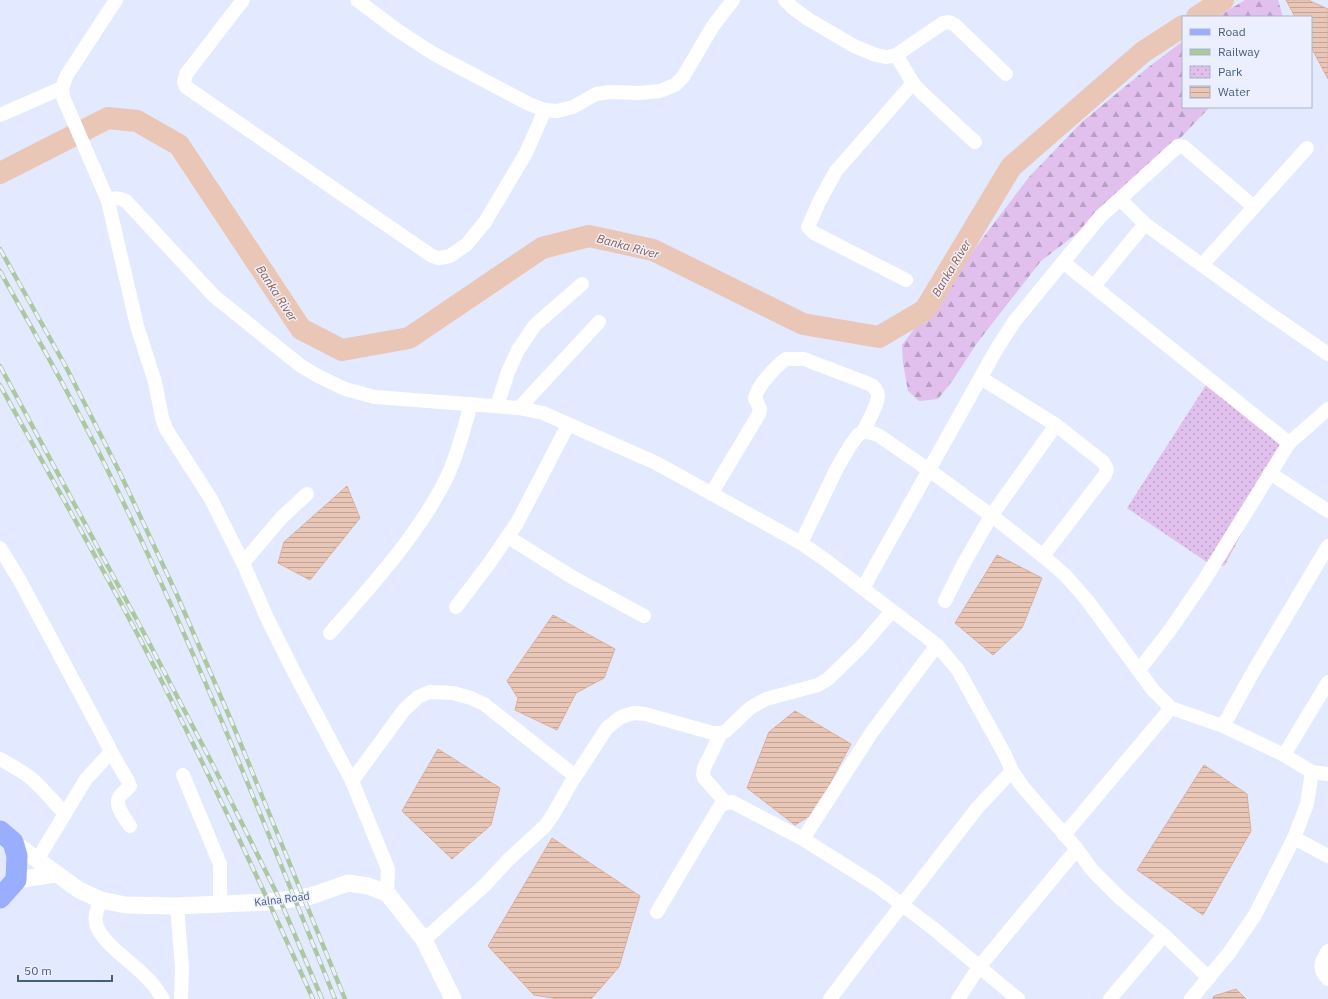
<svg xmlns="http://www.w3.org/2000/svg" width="1328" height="999" font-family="'IBM Plex Sans',sans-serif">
	<defs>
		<pattern id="forest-firs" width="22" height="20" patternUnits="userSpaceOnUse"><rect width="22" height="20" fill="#e2c0ed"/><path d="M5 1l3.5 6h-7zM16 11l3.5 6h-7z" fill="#b99fc5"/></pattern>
		<pattern id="park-dots" width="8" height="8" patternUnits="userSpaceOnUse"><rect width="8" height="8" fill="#e2c0ed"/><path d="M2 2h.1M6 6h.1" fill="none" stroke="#b99fc5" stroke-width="1.8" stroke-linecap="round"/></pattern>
		<pattern id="water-rules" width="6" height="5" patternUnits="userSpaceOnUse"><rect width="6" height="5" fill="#e9c6b6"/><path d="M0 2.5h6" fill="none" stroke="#bfa499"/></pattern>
	</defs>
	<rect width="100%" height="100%" fill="#e3e9fe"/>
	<g fill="url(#forest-firs)">
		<polygon points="1245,0 1278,0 1283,17 1217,17"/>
		<polygon points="1183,41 1183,107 1210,107 1095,227 1080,231 1041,261 977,343 953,380 938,399 919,401 908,391 903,363 902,345 1029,177 1082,122 1150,66"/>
	</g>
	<polygon fill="url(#park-dots)" points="1206,385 1289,443 1225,565 1214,567 1127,508"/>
	<g fill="url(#water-rules)" stroke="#dcb09b">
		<polygon points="1286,0 1308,0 1328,9 1328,79 1311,47 1311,17 1295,17"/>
		<polygon points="347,486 360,518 310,580 278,563 284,542"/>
		<polygon points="997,555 1042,578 1022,628 993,655 955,623"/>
		<polygon points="553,615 615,649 604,678 576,693 557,730 515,710 518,698 507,681"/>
		<polygon points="795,711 851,744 814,813 795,825 747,788 769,732"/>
		<polygon points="438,749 500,788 491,825 452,859 402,811"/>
		<polygon points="1204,765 1247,794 1251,831 1203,915 1137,870"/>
		<polygon points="552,838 640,896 619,967 591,999 558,999 534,995 488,946"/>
		<polygon points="1236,989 1246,999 1212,999 1214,996"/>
	</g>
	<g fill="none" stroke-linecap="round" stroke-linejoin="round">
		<g stroke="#e9c6b6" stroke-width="22">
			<polyline points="1197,17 1223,0"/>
			<polyline points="0,173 108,118 137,121 179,145 301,329 342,350 409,338 542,248 589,236 653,250 803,324 879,337 925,310 1011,167 1143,52 1183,26"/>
		</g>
		<g stroke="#fff" stroke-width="14">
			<polyline points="116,0 67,75 62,88 63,97 108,201 137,326 155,382 162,418 166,429 211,499 243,563 268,620 295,674 352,781 388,869 387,893"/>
			<polyline points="243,0 186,74 184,82 186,87 432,256 439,258 450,256 467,244 485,222 526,153 545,110"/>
			<polyline points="357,0 397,30 434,54 529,104 545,110 557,111 573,107 596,94 609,92 639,93 660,91 675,85 683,77 713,26 733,0"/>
			<polyline points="785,0 793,8 808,19 854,46 876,55 886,57 896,55 943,23 949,22 955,25 1006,74"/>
			<polyline points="896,55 913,83 921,92 975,142"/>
			<polyline points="0,115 62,88"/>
			<polyline points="1120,199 1145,224 1267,312 1328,354"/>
			<path d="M108,201C115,197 119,198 126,201L214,296L301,366L318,376L345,389L375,397L519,408L543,413L656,463L801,543L827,561L937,645L958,670L1005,755L1012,771L1022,786L1077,849L1092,870L1120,898L1164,935L1209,978"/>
			<polyline points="1063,262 1289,443 1203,582 1170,630 1139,670"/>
			<polyline points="1202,265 1307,148"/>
			<polyline points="906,280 814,233 808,227 820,200 836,171 913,83"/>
			<polyline points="1094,286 1145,224"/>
			<polyline points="981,378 1056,425 1103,462 1107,469 1105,475 1043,556"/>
			<polyline points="497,406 508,372 518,350 535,325 582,284"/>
			<polyline points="519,408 599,322"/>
			<polyline points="1289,443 1328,409"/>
			<polyline points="1270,473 1328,511"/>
			<path d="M711,494L759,414L760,409L755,398C757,386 776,366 786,359H804L872,385C875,389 878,391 878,396C878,404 867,424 863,432"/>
			<polyline points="508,537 572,577 644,616"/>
			<polyline points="801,543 837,468 850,446 858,435 863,432 868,432 878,435 929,470 996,519 1043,556 1066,576 1087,600 1153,690 1171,708 1223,726 1284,755 1312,772 1328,774"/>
			<polyline points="0,548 19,579 109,747 111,752 86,779 37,860"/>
			<polyline points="243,563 282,517 307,494"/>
			<polyline points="863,588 996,350 1014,322 1100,217 1178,146 1184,147 1254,207"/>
			<polyline points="945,601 964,563 991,516 1056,425"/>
			<polyline points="456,607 488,565 517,523 568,425"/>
			<path d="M330,633C372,585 419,534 447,477C458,454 464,428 471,404"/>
			<polyline points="1223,726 1256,667 1328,546"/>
			<polyline points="721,733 704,768 703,774 704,778 726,803"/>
			<path d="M111,752L128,781L130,786C127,790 124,791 121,795C112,804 125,818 130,826"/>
			<polyline points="1284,755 1328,682"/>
			<path d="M0,759C11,765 22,771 32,779C44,790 54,802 65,814"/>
			<polyline points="183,775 220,864 220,904"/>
			<polyline points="352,781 404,710 418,697 429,692 453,693 471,698 484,704 575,776"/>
			<polyline points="1064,835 1171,708"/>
			<polyline points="1294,838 1328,856"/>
			<polyline points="803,839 872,732 937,645"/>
			<path d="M101,900C98,908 94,915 96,923C99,941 133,963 146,977C153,983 158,991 163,999"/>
			<polyline points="177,906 182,967 181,999"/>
			<polyline points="657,912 720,806 726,803 732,802 803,839 876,885 934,929 1018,999"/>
			<polyline points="424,940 486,884 508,860 545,826 554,813 571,783 607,728 621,717 634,713 645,714 713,733 721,733 726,731 750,708 766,699 818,685 828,679 861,647 892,611"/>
			<path d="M1328,951C1320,963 1318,968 1328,979"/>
			<polyline points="830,999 860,959 978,807 1012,771"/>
			<polyline points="958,999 979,967 1077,849"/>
			<polyline points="1110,999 1164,935"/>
			<polyline points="1191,999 1229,953 1255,915 1294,838 1307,804 1312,772"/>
		</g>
		<g stroke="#fff" stroke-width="17">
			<polyline points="13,842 79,890 101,900 125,905 177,906 270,902 311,896 348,883 368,886 387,893 424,940 453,999"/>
			<polyline points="16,880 56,874"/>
		</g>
		<polyline stroke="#99aeff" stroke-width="21" points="0,831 13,842 17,856 16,880 0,898"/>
		<defs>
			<g id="rail">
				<polyline points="0,249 66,367 119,471 177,595 233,725 345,999"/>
				<path d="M0,271C37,338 76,404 109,473C194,645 264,822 335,999"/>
				<polyline points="0,366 145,635 214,767 280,900 322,999"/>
				<path d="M0,385C46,469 94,552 139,637C201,756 258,877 313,999"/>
			</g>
		</defs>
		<use href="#rail" stroke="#acc8a0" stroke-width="4.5"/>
		<use href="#rail" stroke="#ebefff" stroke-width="3" stroke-dasharray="9" stroke-linecap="butt"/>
	</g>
	<g text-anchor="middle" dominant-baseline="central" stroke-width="3" stroke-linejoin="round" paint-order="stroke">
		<g font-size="11" fill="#475e78" stroke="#ebefff">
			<text transform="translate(282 899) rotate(-7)">Kalna Road</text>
		</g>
		<g font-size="12" font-style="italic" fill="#945d41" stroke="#ebefff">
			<text transform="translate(628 246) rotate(15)">Banka River</text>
			<text transform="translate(951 268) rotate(-59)">Banka River</text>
			<text transform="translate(277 293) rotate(57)">Banka River</text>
		</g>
	</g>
	<rect x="1182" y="16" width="130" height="92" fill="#ebefff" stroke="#a9b5c9"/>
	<rect x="1190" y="29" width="20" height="6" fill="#99aeff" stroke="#a9b5c9"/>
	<text x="1218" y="36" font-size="12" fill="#475e78">Road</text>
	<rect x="1190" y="49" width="20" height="6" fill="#acc8a0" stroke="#a9b5c9"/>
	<text x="1218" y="56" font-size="12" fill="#475e78">Railway</text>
	<rect x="1190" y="66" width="20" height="12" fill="url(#park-dots)" stroke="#a9b5c9"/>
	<text x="1218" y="76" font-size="12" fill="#475e78">Park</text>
	<rect x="1190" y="86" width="20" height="12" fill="url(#water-rules)" stroke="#a9b5c9"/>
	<text x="1218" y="96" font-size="12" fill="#475e78">Water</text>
	<path d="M18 975v6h94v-6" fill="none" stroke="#475e78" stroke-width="2"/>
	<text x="24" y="975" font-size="12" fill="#475e78" stroke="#ebefff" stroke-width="3" paint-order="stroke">50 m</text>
</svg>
